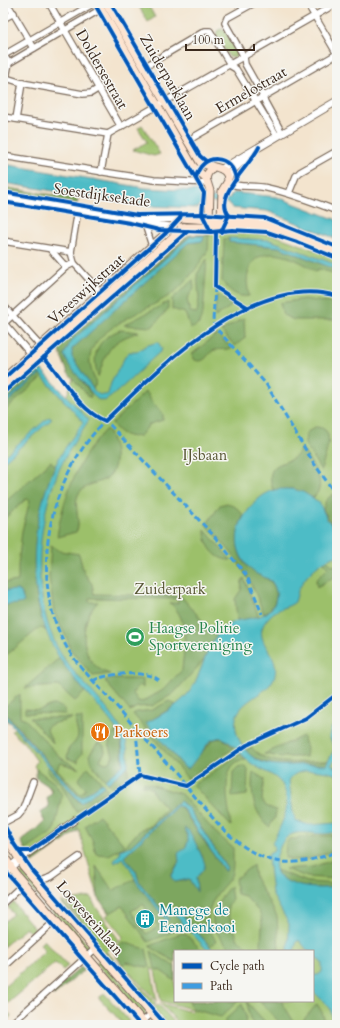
<svg xmlns="http://www.w3.org/2000/svg" width="340" height="1028" font-family="Cardo,serif">
	<rect width="100%" height="100%" fill="#f6f6f2"/>
	<filter id="ink" filterUnits="userSpaceOnUse"><feTurbulence type="fractalNoise" baseFrequency=".025" numOctaves="2"/><feDisplacementMap in="SourceGraphic" scale="8" xChannelSelector="R" yChannelSelector="G"/><feConvolveMatrix kernelMatrix="1 2 1 2 8 2 1 2 1" color-interpolation-filters="sRGB"/></filter>
	<filter id="wash" filterUnits="userSpaceOnUse"><feTurbulence type="fractalNoise" baseFrequency=".012" numOctaves="4" result="noise"/><feDisplacementMap in="SourceGraphic" scale="16" xChannelSelector="R" yChannelSelector="G"/><feGaussianBlur stdDeviation="0.9" result="paint"/><feColorMatrix in="noise" values="0 0 0 0 0 0 0 0 0 0 0 0 0 0 0 0 0 1.4 0 .05"/><feComposite in="paint" operator="in"/></filter>
	<g filter="url(#wash)">
		<rect width="100%" height="100%" fill="#f3e4ce"/>
		<g fill="#9cc06a" stroke="#6c7544" fill-rule="evenodd">
			<polygon points="137,3 147,3 155,17 148,22"/>
			<polygon points="221,29 225,31 237,50 236,57 229,57 216,36 217,31"/>
			<polygon points="142,125 160,154 154,156 133,150 147,142 138,128"/>
			<path d="M247,233L274,235L337,258V1025H180L160,1003L191,1012V1009L161,1001L155,971L151,968L157,1001L122,965L127,962L148,967L114,949L123,937L106,916L109,914L98,897L79,830L33,863L21,841L45,822L40,812L49,807L47,798L52,792L34,766L37,761L24,743L11,731L14,728L40,757L42,755L28,732L3,719V406L40,374L75,413L66,398L74,376L59,349L190,235ZM175,951H313V1001H175Z"/>
			<path d="M23,872C45,898 68,921 90,948L89,950H85L20,875Z"/>
			<polygon points="91,897 94,904 119,940 105,954 61,902 63,902 96,938 66,902"/>
			<polygon points="13,902 35,929 31,933 26,928 3,947 3,923 13,914 8,907"/>
			<polygon points="44,940 68,966 63,970 55,963 6,1005 4,1007 11,1016 7,1020 3,1015 3,988 45,951 40,944"/>
			<polygon points="108,953 156,1003 152,1007 106,954"/>
			<polygon points="101,958 146,1012 145,1015 141,1015 96,963"/>
			<polygon points="104,993 129,1021 124,1025 99,998"/>
			<polygon points="158,1004 177,1025 167,1025 153,1008"/>
		</g>
		<g fill="#7da65e" stroke="#5c683e" fill-rule="evenodd">
			<polygon points="3,187 78,199 77,204 3,192"/>
			<path d="M188,235H209C208,239 209,245 208,250C206,254 202,259 200,263C192,274 184,284 173,293C152,309 93,327 90,357C89,366 93,375 96,383L93,389L72,357L71,352L75,345L188,243L203,241L191,236L186,239L71,341L64,355L91,394L90,398L68,373L58,348Z"/>
			<path d="M229,238V242L279,247L337,270V274L318,269L316,272C299,258 255,239 248,274C246,281 248,289 249,296C237,298 229,291 222,281L224,239Z"/>
			<polygon points="207,259 203,313 199,324 191,329 185,313 172,309 172,299 193,280 194,288 187,299 190,312 197,313 199,299 197,274"/>
			<polygon points="218,295 233,305 215,317 216,296"/>
			<polygon points="304,299 337,304 337,320 294,320 283,315 280,303"/>
			<polygon points="168,302 168,309 152,327 124,325"/>
			<polygon points="244,318 245,338 235,346 221,331"/>
			<path d="M120,330L139,332C110,341 107,350 98,377C91,354 97,339 120,330Z"/>
			<path d="M217,334L232,348C226,350 221,349 215,350C207,352 206,366 193,359L192,354Z"/>
			<polygon points="38,366 42,370 3,403 3,396"/>
			<polygon points="40,374 43,377 3,412 3,406"/>
			<path d="M146,391L152,402L163,414V420L150,424L140,436C128,439 118,433 112,423Z"/>
			<path d="M315,427C340,427 323,458 321,471L305,444L306,433Z"/>
			<path d="M106,429C115,441 121,467 107,478C97,484 84,484 78,495C73,506 82,524 76,532L57,537C63,497 78,458 106,429Z"/>
			<path d="M301,447C310,462 330,483 313,498L293,489L273,490C261,454 296,470 301,447Z"/>
			<path d="M51,461L55,466C35,512 26,583 46,631L42,628L38,629L3,658V606L10,603L19,604L23,596L20,591H3V583L18,581V566L22,531L30,500L26,499L3,520V504Z"/>
			<polygon points="333,494 337,500 337,532 323,510 326,500"/>
			<path d="M227,503C234,506 241,509 243,517C235,532 235,556 249,568C256,573 264,576 270,581C282,592 275,607 264,614C249,575 236,555 206,525L220,505Z"/>
			<path d="M205,530L231,560C216,561 204,545 205,530Z"/>
			<path d="M51,545L60,551L79,554L84,573L92,584L94,594L181,596L207,626L217,635L204,660L173,694L152,706L137,707L130,711L105,681L112,679H143V688L140,685L135,689L136,691L132,692L138,701L142,702L163,690L182,670C184,646 190,620 170,603H178V599L89,598V602H98C77,622 79,665 110,674L93,676L70,649L68,641L54,612L49,577Z"/>
			<polygon points="326,560 332,565 337,566 337,575 317,587 316,580 328,568 323,562"/>
			<polygon points="244,578 259,617 237,621 235,599 241,590 242,581"/>
			<polygon points="59,658 85,692 75,701 58,686 25,688"/>
			<polygon points="20,694 20,717 24,718 61,758 80,769 61,763 57,769 80,794 86,789 78,780 88,767 102,783 82,797 78,796 3,710 3,708"/>
			<polygon points="169,701 176,705 147,723 186,769 214,739 222,738 234,748 188,779 133,714 137,712 152,710"/>
			<path d="M52,705C59,705 64,707 66,714L25,713V709L39,710Z"/>
			<path d="M30,718H72C64,723 53,721 46,728L53,743Z"/>
			<path d="M76,718H82V754L78,758V762L67,758L69,748C85,734 74,733 76,718Z"/>
			<polygon points="116,730 121,741 123,765 105,780 91,763 89,755 97,744 100,743 104,746 105,752 100,760 105,763 110,762 113,756 109,743"/>
			<polygon points="303,736 307,748 306,757 280,757 264,754"/>
			<path d="M251,747C271,770 302,760 329,761L326,765C296,761 271,774 245,751Z"/>
			<path d="M240,754L247,760C217,758 229,808 231,826L193,785Z"/>
			<polygon points="128,766 128,777 112,788 108,783"/>
			<polygon points="242,766 247,767 248,770 247,795 232,797 233,772 238,767"/>
			<polygon points="49,767 80,803 104,786 108,790 76,812 61,785 46,770"/>
			<polygon points="36,769 55,783 62,795 54,831 26,850 21,841 45,822 40,812 49,807 47,798 52,792 51,788 36,778"/>
			<path d="M253,772L264,779L262,800L266,806L276,810L275,818L269,827C253,811 250,794 253,772Z"/>
			<path d="M144,782L181,794L215,832L233,848C233,857 234,867 231,876C229,881 223,886 220,890C207,907 204,923 216,941L210,946L179,912L176,915L187,927L148,942L122,906L110,913L98,897L96,866L113,891C120,885 128,885 134,879L169,919L139,882L136,871L124,857L177,806L181,807L225,872L226,871V866L188,808L183,803H176L131,846L127,849L123,847L109,855L96,854L93,842L85,826L99,815L125,846L141,829L149,827L166,808L154,795L152,789L147,786H142ZM185,829L189,831L203,858V870L196,878L197,890L189,879L176,882L171,876C174,871 189,842 189,838C188,835 186,832 185,829ZM143,904L158,927L146,934L131,911Z"/>
			<polygon points="76,824 79,830 33,863 32,854"/>
			<polygon points="337,835 337,850 308,859 289,860 289,858 285,858 286,844 289,839 296,839 299,837"/>
			<polygon points="337,859 337,879 307,877 285,869 312,867"/>
			<path d="M253,865L255,878L277,916L279,951H233C206,926 207,914 230,886L232,899L228,907V912L238,940L249,948L261,947L262,921L260,913L245,896L237,894L235,879Z"/>
			<path d="M276,870L308,882L337,884V887C320,889 283,891 276,870Z"/>
			<polygon points="182,933 186,934 202,951 175,951 175,962 149,946"/>
			<polygon points="123,942 146,949 150,967 140,966 127,962 122,965 113,951"/>
			<polygon points="151,951 175,967 175,981 161,971 155,969"/>
			<polygon points="81,967 84,970 54,996 51,993"/>
			<polygon points="189,1001 238,1001 221,1017 192,1009"/>
			<polygon points="259,1001 281,1001 296,1025 282,1025"/>
			<polygon points="247,1002 268,1025 254,1025 250,1019"/>
			<polygon points="242,1004 246,1017 245,1025 225,1025 225,1020"/>
			<polygon points="317,1004 322,1012 326,1025 302,1025 300,1024"/>
		</g>
		<g fill="#4ebcc6" stroke="#447372">
			<polygon points="3,164 145,188 198,191 203,197 229,199 233,193 238,193 277,197 337,220 337,239 267,211 232,208 229,203 202,202 198,208 149,206 3,183"/>
			<path d="M191,236H204L203,241L188,243L72,349V357L93,389C97,394 101,397 108,394L111,383L126,355L129,352H137L145,346L158,342L162,349L160,352C150,360 112,399 104,401L97,399L69,365L64,355L71,341Z"/>
			<polygon points="229,238 270,240 337,265 337,270 279,247 229,242"/>
			<path d="M42,370L89,420C77,438 65,455 57,475C34,532 30,616 70,667C84,684 115,714 123,733C128,743 128,755 128,766L108,783L105,780L123,765C124,755 123,741 118,732C105,711 85,693 70,673C23,614 26,525 58,460C65,446 75,435 83,422L40,374L3,406V403Z"/>
			<polygon points="49,417 52,419 3,462 3,457"/>
			<path d="M278,489H293L303,492L319,502L327,519L337,532V556C323,559 306,574 300,587C297,591 297,597 295,602C288,608 278,608 271,615C244,641 284,652 274,678C268,693 248,697 239,711C234,719 235,729 238,737C255,778 293,761 326,765L335,748L329,737L331,728L337,724V757L331,765L337,768V775C325,770 295,766 289,781L293,813L296,821L309,825L337,823V831C315,841 289,818 278,852C275,860 274,868 279,876C296,889 316,889 337,887V1025H334L330,1008L313,991V975H318L322,972V963L313,955V951L307,950L300,941H297L294,951H288L289,924L272,894L268,857L269,854L274,851V846L272,843C281,825 292,808 284,788C279,775 262,771 252,764C244,758 230,740 222,738C218,737 214,739 210,741L189,768L186,769L146,723C162,714 179,706 190,691C204,671 206,638 229,624C244,615 271,623 276,598C277,592 275,586 271,581C266,577 260,576 255,573C234,557 232,532 247,512C255,501 264,492 278,489Z"/>
			<path d="M17,590L21,592L24,602C18,606 10,603 3,606V591Z"/>
			<polygon points="3,712 78,796 82,797 102,783 104,786 81,803 3,715"/>
			<polygon points="180,801 188,808 227,868 225,872 182,807 177,806 124,857 136,871 139,882 169,919 167,921 137,883 130,868 122,858 115,863 114,861 121,852 119,850 131,846"/>
			<path d="M184,828C186,829 188,830 189,831C192,835 205,861 205,865C204,870 199,874 196,878L197,892L189,879L175,882L171,877L179,862L178,853C190,847 190,837 184,828Z"/>
			<polygon points="179,912 214,951 208,951 175,915"/>
		</g>
	</g>
	<g filter="url(#ink)">
		<g fill="none" stroke-linecap="round" stroke-linejoin="round">
			<defs>
				<g id="minor">
					<polyline points="49,3 121,127"/>
					<polyline points="254,3 227,18 225,23 244,57 245,64 263,96 265,102 282,133"/>
					<polyline points="307,3 337,54"/>
					<polyline points="3,9 10,8 34,48"/>
					<polyline points="3,19 14,13"/>
					<polyline points="3,54 9,63 6,78"/>
					<polyline points="4,55 94,3"/>
					<polyline points="9,63 101,9"/>
					<polyline points="144,67 205,31 210,31 231,66 236,69 277,136"/>
					<polyline points="3,77 22,83 83,94 91,93 99,88"/>
					<polyline points="3,117 108,134 337,3"/>
					<polyline points="16,119 22,83"/>
					<polyline points="187,141 337,54"/>
					<polyline points="3,156 154,180 207,183"/>
					<polyline points="101,172 108,134"/>
					<path d="M227,183C239,188 253,185 267,188C291,193 314,202 337,211"/>
					<polyline points="289,193 296,176 300,172 337,151"/>
					<polyline points="78,210 71,252 74,263 102,294"/>
					<polyline points="144,221 152,246"/>
					<polyline points="3,241 71,252"/>
					<polyline points="51,250 66,267"/>
					<polyline points="3,305 43,349"/>
					<polyline points="3,322 33,357"/>
					<polyline points="3,324 66,267 74,263"/>
					<polyline points="3,823 18,815 23,809 33,782"/>
					<polyline points="19,860 75,820"/>
					<polyline points="37,882 51,877 79,857"/>
					<polyline points="3,903 20,887 25,885"/>
					<polyline points="3,968 56,920"/>
					<polyline points="10,1025 95,949"/>
					<polyline points="139,1025 151,1014"/>
				</g>
				<g id="tertiary">
					<polyline points="222,169 337,101"/>
					<polyline points="228,178 230,173 245,158"/>
					<polyline points="3,198 144,221 159,226 173,227"/>
					<polyline points="146,220 180,218"/>
					<polyline points="3,873 19,860"/>
				</g>
				<g id="secondary">
					<polyline points="98,3 193,166 206,178"/>
					<path d="M106,3L200,162C209,169 229,164 228,181L222,191L221,220L216,228"/>
					<polyline points="211,223 209,219 210,191 206,178 208,173 213,167"/>
					<polyline points="181,227 242,227 278,231"/>
					<polyline points="3,379 166,233 180,218 267,224 337,253"/>
					<polyline points="3,387 184,227"/>
					<polyline points="3,832 23,866 161,1025"/>
					<polyline points="3,854 15,873 146,1025"/>
				</g>
			</defs>
			<use href="#minor" stroke="#7b6b5c" stroke-width="8"/>
			<use href="#tertiary" stroke="#7b6b5c" stroke-width="9"/>
			<use href="#secondary" stroke="#7b6b5c" stroke-width="9"/>
			<use href="#minor" stroke="#fff" stroke-width="5.5"/>
			<use href="#tertiary" stroke="#fff" stroke-width="7"/>
			<use href="#secondary" stroke="#fde4d0" stroke-width="7"/>
			<g stroke="#3f9ce0" stroke-width="3" stroke-dasharray="6 3" stroke-linecap="butt">
				<polyline points="215,287 213,321 214,326 266,384 313,462 337,496"/>
				<path d="M107,419C58,467 35,544 52,611C55,623 62,640 69,651C85,675 107,694 125,716C145,740 167,762 186,786C209,813 230,844 265,858C289,867 314,860 337,852"/>
				<polyline points="102,420 110,425 214,536 247,576 262,614"/>
				<path d="M93,681C105,673 148,670 159,680"/>
				<polyline points="136,731 140,775"/>
			</g>
			<defs>
				<g id="cycleway">
					<polyline points="94,3 204,193 202,214 211,232"/>
					<polyline points="111,3 200,156 206,161"/>
					<path d="M196,178C201,152 233,153 236,180"/>
					<polyline points="3,192 137,215 202,214 265,218 337,247"/>
					<polyline points="3,202 130,223 159,230 211,232 232,230 267,232 297,242 337,258"/>
					<polyline points="216,232 215,287 247,307"/>
					<path d="M221,232L229,215C213,195 251,165 259,147"/>
					<path d="M44,357C63,378 78,409 105,421C160,368 252,272 337,296"/>
					<polyline points="3,379 166,233 180,218 181,215"/>
					<polyline points="3,393 188,231"/>
					<polyline points="3,823 14,844 32,870 166,1025"/>
					<polyline points="19,851 30,851 140,775 186,786 247,745 306,718 337,694"/>
					<polyline points="3,869 140,1025"/>
				</g>
			</defs>
			<use href="#cycleway" stroke="#f6f6f2" stroke-width="6"/>
			<use href="#cycleway" stroke="#0057b8" stroke-width="4"/>
		</g>
	</g>
	<defs>
		<symbol id="stadium-disc" viewBox="-11 -11 22 22"><circle r="9.5" fill="#2e9e5b" stroke="#f6f6f2"/><path d="M0-5a6.5 5 0 1 0 0 10a6.5 5 0 1 0 0-10ZM-3.5-1.8h7v3.6h-7Z" fill="#fff"/></symbol>
		<symbol id="restaurant-disc" viewBox="-11 -11 22 22"><circle r="9.5" fill="#e8710a" stroke="#f6f6f2"/><path d="M-5-6h1v4h1v-4h1v4h1v-4h1v5L-1.5 .5V6h-2V.5L-5-1ZM5-6V6H3V1.5H1.5Q1.5-4 5-6Z" fill="#fff"/></symbol>
		<symbol id="building-disc" viewBox="-11 -11 22 22"><circle r="9.5" fill="#0f9aa8" stroke="#f6f6f2"/><path d="M-4-6H4V6H1V3H-1V6H-4ZM-2.5-4.3h1.7v1.8h-1.7ZM.8-4.3h1.7v1.8H.8ZM-2.5-1h1.7V.8h-1.7ZM.8-1h1.7V.8H.8Z" fill="#fff"/></symbol>
	</defs>
	<g fill-rule="evenodd">
		<use href="#stadium-disc" x="124" y="626" width="22" height="22"/>
		<use href="#restaurant-disc" x="89" y="721" width="22" height="22"/>
		<use href="#building-disc" x="134" y="908" width="22" height="22"/>
	</g>
	<g text-anchor="middle" dominant-baseline="central" stroke-width="3" stroke-linejoin="round" paint-order="stroke">
		<g font-size="15" fill="#3b2a1e" stroke="#f6f6f2">
			<text transform="translate(102 69) rotate(60)">Doldersestraat</text>
			<text transform="translate(168 77) rotate(60)">Zuiderparklaan</text>
			<text transform="translate(251 90) rotate(-30)">Ermelostraat</text>
			<text transform="translate(102 195) rotate(8)">Soestdijksekade</text>
			<text transform="translate(86 289) rotate(-42)">Vreeswijkstraat</text>
			<text transform="translate(90 918) rotate(49)">Loevesteinlaan</text>
		</g>
		<g font-size="15" fill="#585735" stroke="#f6f6f2">
			<text x="205" y="455">IJsbaan</text>
			<text x="170" y="589">Zuiderpark</text>
		</g>
		<g font-size="15" fill="#27864d" stroke="#f6f6f2" text-anchor="start">
			<text x="149" y="628">Haagse Politie<tspan x="149" dy="17">Sportvereniging</tspan></text>
		</g>
		<g font-size="15" fill="#c56008" stroke="#f6f6f2" text-anchor="start">
			<text x="114" y="732">Parkoers</text>
		</g>
		<g font-size="15" fill="#0d838f" stroke="#f6f6f2" text-anchor="start">
			<text x="159" y="910">Manege de<tspan x="159" dy="17">Eendenkooi</tspan></text>
		</g>
	</g>
	<rect width="340" height="1028" fill="none" stroke="#f6f6f2" stroke-width="16"/>
	<rect x="174" y="950" width="140" height="52" fill="#f6f6f2" stroke="#aba49d"/>
	<rect x="182" y="963" width="20" height="6" fill="#0057b8" stroke="#aba49d"/>
	<text x="210" y="970" font-size="12" fill="#3b2a1e">Cycle path</text>
	<rect x="182" y="983" width="20" height="6" fill="#3f9ce0" stroke="#aba49d"/>
	<text x="210" y="990" font-size="12" fill="#3b2a1e">Path</text>
	<path d="M186 44v6h68v-6" fill="none" stroke="#3b2a1e" stroke-width="2"/>
	<text x="192" y="44" font-size="12" fill="#3b2a1e" stroke="#f6f6f2" stroke-width="3" paint-order="stroke">100 m</text>
</svg>
